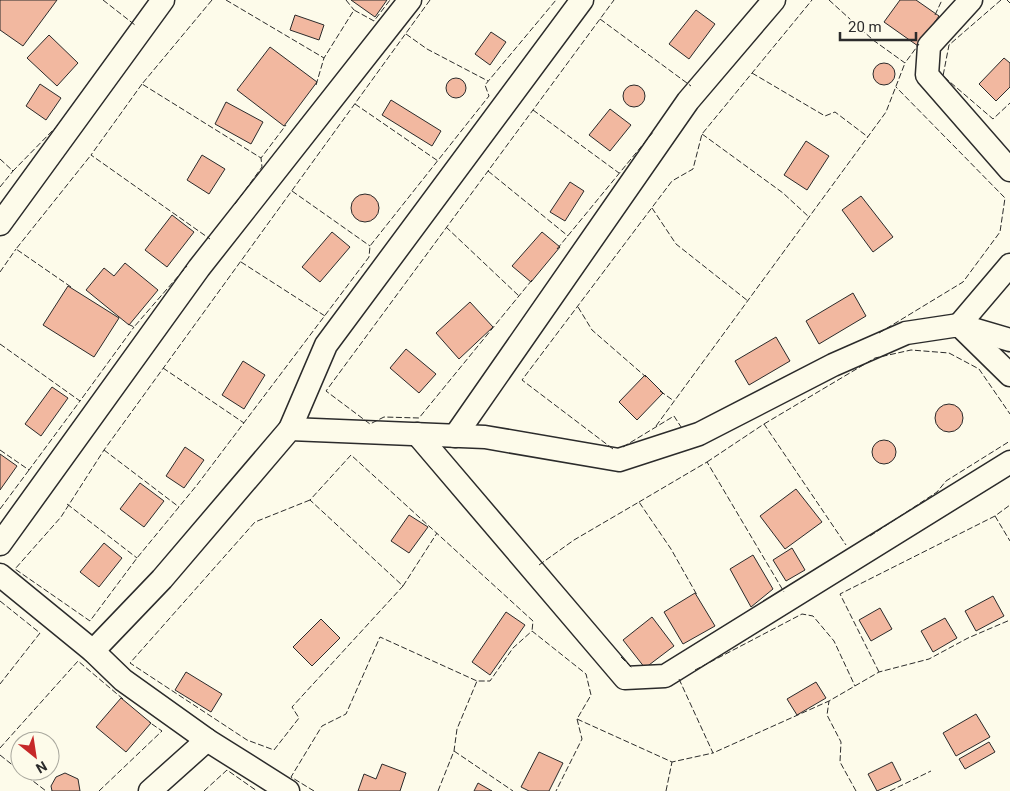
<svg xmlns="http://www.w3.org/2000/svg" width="1010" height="791" font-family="Roboto,sans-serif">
	<rect width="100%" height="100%" fill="#fdfbea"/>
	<g fill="#f2b8a0" stroke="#2b2b2b">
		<polygon points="0,0 57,0 23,46 0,30"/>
		<polygon points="351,0 387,0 375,17"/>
		<polygon points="900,0 916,0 939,16 918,46 884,22"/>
		<polygon points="696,10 715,24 689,59 669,44"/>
		<polygon points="295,15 324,25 319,40 290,30"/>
		<polygon points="491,32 506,42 490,65 475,54"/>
		<polygon points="49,35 78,63 57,86 27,58"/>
		<polygon points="270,47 317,82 284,126 237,90"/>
		<polygon points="1004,58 1010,63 1010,87 996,101 979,84"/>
		<circle cx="884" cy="74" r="11"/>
		<circle cx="456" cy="88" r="10"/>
		<polygon points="40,84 61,98 46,120 26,106"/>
		<circle cx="634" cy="96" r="11"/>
		<polygon points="391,100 441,131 432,146 382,115"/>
		<polygon points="226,102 263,122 251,144 215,124"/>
		<polygon points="610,109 631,125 610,151 589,135"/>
		<polygon points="806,141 829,156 807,190 784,175"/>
		<polygon points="202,155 225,169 209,194 187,180"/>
		<polygon points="570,182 584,191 565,221 550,212"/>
		<circle cx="365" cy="208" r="14"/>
		<polygon points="861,196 893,237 873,252 842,210"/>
		<polygon points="172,215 194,232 167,267 145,250"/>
		<polygon points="332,232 350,247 320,282 302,267"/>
		<polygon points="542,232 560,247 531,282 512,266"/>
		<polygon points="125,263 158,290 129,325 86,290 104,268 114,276"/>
		<polygon points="68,286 119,318 94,357 43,325"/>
		<polygon points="853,293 866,316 819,344 806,321"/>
		<polygon points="470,302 493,327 459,359 436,333"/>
		<polygon points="776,337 790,361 749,385 735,361"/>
		<polygon points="406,349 436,374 419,393 390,368"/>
		<polygon points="243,361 265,375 244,409 222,395"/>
		<polygon points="645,375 663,393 637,420 619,402"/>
		<polygon points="52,387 68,398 41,436 25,424"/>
		<circle cx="949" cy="418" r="14"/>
		<circle cx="884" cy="452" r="12"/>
		<polygon points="185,447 204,460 184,488 166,476"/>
		<polygon points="0,454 17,466 0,490"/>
		<polygon points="140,483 164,501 144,527 120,509"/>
		<polygon points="796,489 822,522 785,549 760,516"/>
		<polygon points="409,515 428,527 409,553 391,541"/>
		<polygon points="104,543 122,558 99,587 80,572"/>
		<polygon points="792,548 805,570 786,581 773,560"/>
		<polygon points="753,555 773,589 751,607 730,569"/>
		<polygon points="695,593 715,626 683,644 664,612"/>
		<polygon points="993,596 1004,616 976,631 965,611"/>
		<polygon points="880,608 892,629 871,641 859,620"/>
		<polygon points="506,612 525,625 490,675 472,662"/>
		<polygon points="652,617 674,646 645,668 623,640"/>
		<polygon points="945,618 957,638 933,652 921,631"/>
		<polygon points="321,619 340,638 312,666 293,647"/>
		<polygon points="186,672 222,694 211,712 175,690"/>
		<polygon points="816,682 826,698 797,715 787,699"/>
		<polygon points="121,698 151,723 126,752 96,727"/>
		<polygon points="976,714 990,737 956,756 943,733"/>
		<polygon points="989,742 995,752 965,769 959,759"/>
		<polygon points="539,752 563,763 549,791 529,791 521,787"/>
		<polygon points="892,762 901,780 877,791 868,774"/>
		<polygon points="382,764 406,773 400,791 358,791 364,774 376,779"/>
		<polygon points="65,773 78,779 80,791 52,791 51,786 56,777"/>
		<polygon points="478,783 492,791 474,791"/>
	</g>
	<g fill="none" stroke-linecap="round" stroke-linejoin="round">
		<defs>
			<g id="minor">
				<polyline points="971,0 929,46 927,75 1010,170"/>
				<polyline points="0,224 163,0"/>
				<polyline points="1010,265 959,325 1010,340"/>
				<polyline points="290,429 326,345 582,0"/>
				<polyline points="417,434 625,678 665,676 1010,462"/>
				<polyline points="455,436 688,101 774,0"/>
				<polyline points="0,544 199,268 410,0"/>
				<polyline points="0,575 93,651 123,680 207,740 288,791"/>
				<polyline points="93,651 162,579 290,429 485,437 619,460 699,434 833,365 906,333 959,325 1010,375"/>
				<polyline points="150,791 207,740"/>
			</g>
		</defs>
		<use href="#minor" stroke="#2b2b2b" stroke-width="25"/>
		<use href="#minor" stroke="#fdfbea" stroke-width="22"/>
		<g stroke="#2b2b2b" stroke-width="1" stroke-dasharray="6 2.5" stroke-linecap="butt">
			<polyline points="103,0 135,25"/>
			<polyline points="212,0 142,84 261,158 286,125"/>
			<polyline points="226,0 324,58"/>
			<polyline points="346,0 354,10"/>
			<polyline points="430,0 104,450 61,517 15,569 90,621 137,558 197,485 369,257 370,246 489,96 485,85 556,0"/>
			<polyline points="829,0 873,40 905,63 919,44"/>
			<polyline points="1001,0 949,45 943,76 993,119 1010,103"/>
			<polyline points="1007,0 1010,3"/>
			<polyline points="935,15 942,0"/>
			<polyline points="600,19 691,86"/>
			<polyline points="406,34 427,49 488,81"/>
			<polyline points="752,73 825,116 835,112 868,137"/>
			<polyline points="142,84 91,155 210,239"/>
			<polyline points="316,85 324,58 354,10 374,21 390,0"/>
			<polyline points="355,104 438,161"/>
			<polyline points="533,110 619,173"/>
			<polyline points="702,134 783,193 809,217"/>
			<polyline points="0,159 13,171 58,125"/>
			<polyline points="488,171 568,236"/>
			<polyline points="0,187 13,171 12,170"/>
			<polyline points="292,191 370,246"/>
			<polyline points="235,204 262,167 261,158"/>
			<polyline points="652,208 676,244 748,301"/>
			<polyline points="446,227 519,296"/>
			<polyline points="557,249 654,131"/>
			<polyline points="241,262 325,316"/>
			<polyline points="0,272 16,249"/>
			<polyline points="532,280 419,418 384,417 370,424 326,391 614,0"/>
			<polyline points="71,287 16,249 91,155"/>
			<polyline points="578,307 592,330 646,377"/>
			<polyline points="128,324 134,327 187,266"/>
			<polyline points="879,333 963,282 1000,232 1005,198 896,87"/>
			<polyline points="0,344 80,401 134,327"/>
			<polyline points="163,368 244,423"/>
			<polyline points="660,391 674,401"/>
			<polyline points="764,424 875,358 911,350 949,353 979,369 1010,414"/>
			<polyline points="656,426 886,112 905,63"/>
			<polyline points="623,447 674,416 683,430"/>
			<polyline points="613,449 522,380 672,181 693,169 702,134 812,0"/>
			<polyline points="0,450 29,470 80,401"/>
			<polyline points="104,450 179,507"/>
			<polyline points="707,462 764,424 846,545"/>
			<polyline points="310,500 255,522 130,663 247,740 274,750 299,718 292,707 403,586 310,500 351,455 533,621 532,631"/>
			<polyline points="639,502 707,462 784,592"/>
			<polyline points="67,504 137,558"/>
			<polyline points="0,509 29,470"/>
			<polyline points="995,516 1010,541"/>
			<polyline points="870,536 937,492 946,481 1010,441"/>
			<polyline points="539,565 574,540 639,502 671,549 697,595"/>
			<polyline points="403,586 437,533"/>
			<polyline points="0,601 40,633 0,684"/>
			<polyline points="621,657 633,669"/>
			<polyline points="695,670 802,614 813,616 834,641 855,686"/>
			<polyline points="879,672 840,594 995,516 1010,505"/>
			<polyline points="679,679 713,753 829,701"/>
			<polyline points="577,719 672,762 713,753"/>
			<polyline points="0,748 78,661 123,699"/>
			<polyline points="454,751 513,791"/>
			<polyline points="0,755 20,771"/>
			<polyline points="20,771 46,791"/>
			<polyline points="99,791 162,731 149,722"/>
			<polyline points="204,791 227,770 257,791"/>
			<polyline points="314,791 291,777 322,726 346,714 380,637 477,681"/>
			<polyline points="438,791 454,751 457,729 477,681 490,681 513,648 532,631 586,674 591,695 577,719 582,739 556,791"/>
			<polyline points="666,791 672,762"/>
			<polyline points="856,791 840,762 841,742 827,715 829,701 879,672 929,659 968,638 1010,620"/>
			<polyline points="890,791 931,771"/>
		</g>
	</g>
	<g transform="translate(35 756) rotate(150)"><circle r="24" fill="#fdfbea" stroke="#a9a89e"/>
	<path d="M0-4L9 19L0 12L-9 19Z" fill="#c62828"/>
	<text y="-8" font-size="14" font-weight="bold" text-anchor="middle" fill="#2b2b2b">N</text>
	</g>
	<path d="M840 32v8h76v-8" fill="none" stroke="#2b2b2b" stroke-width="2.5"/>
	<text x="848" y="32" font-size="15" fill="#2b2b2b" stroke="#fdfbea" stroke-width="4" paint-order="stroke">20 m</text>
</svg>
